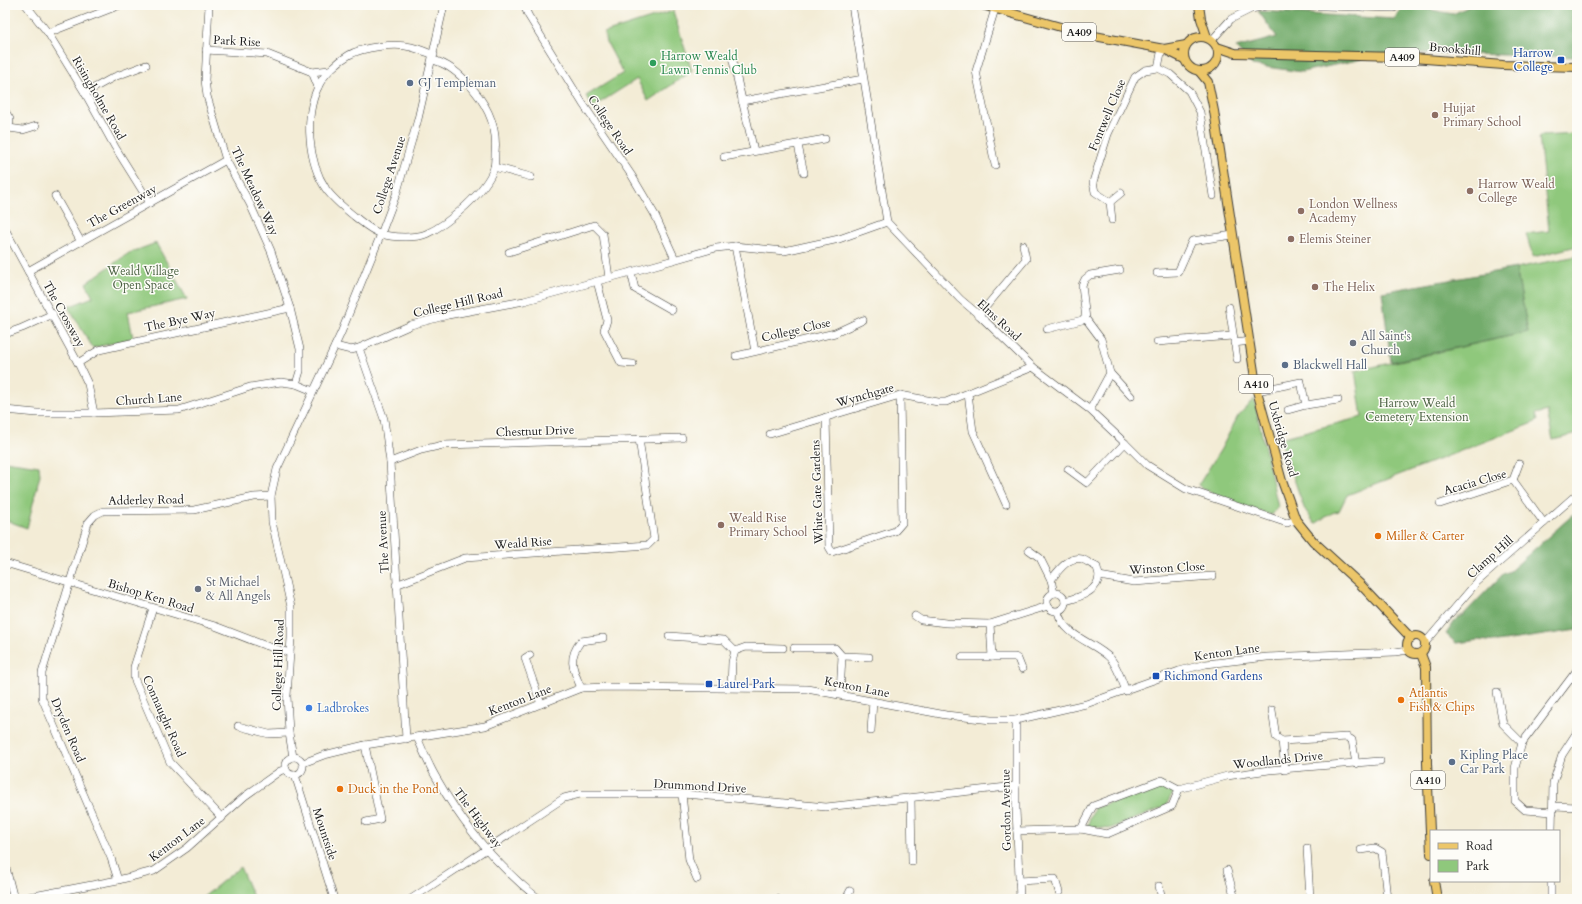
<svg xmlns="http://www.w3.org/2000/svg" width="1582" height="904" font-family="Cardo,serif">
	<rect width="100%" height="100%" fill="#fdfcf7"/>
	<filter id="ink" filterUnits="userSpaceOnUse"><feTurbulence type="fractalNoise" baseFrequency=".025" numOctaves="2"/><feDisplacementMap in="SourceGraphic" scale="8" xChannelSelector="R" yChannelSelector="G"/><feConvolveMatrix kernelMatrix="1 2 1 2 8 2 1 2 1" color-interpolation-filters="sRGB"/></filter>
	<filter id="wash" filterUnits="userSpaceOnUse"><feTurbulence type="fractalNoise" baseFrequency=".012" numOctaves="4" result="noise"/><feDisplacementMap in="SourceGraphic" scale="16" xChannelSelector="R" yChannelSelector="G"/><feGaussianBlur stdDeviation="0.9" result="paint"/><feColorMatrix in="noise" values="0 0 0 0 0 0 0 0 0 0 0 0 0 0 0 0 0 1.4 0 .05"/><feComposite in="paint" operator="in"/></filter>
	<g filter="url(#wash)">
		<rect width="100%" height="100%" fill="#f3ecd6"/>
		<g fill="#8fc87c" stroke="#56724c">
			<polygon points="673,11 692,71 648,101 637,79 593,107 586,96 623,73 607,43 604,33"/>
			<polygon points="1577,134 1577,246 1533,257 1526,234 1549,231 1539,136"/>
			<polygon points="156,243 187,299 128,312 133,338 93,348 68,307 93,297 86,283 129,253"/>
			<polygon points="1577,256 1577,434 1553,440 1547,411 1536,414 1538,421 1347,495 1339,511 1332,513 1315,524 1304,508 1280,438 1362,417 1355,371 1528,332 1516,268"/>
			<polygon points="1254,399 1278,507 1272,515 1253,510 1201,488 1199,484 1221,449 1238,416"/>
			<polygon points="5,461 39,466 40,475 27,528 5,520"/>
			<polygon points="1162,784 1174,791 1165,807 1109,829 1087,826 1094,808"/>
			<polygon points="240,867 254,899 201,899"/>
		</g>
		<g fill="#73ac6c" stroke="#486444">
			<polygon points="1405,5 1453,14 1472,5 1577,5 1577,57 1394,52 1302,72 1252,65 1236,48 1277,37 1258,11 1394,19"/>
			<polygon points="1516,268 1528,332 1391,362 1382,292"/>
			<polygon points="1577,511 1577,630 1497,642 1479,640 1456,643 1446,634 1457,618 1463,615 1503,574 1510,571"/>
		</g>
	</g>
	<g filter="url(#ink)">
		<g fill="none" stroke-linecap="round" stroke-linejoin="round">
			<defs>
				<g id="minor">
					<polyline points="26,5 48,33 85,93 115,147 150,203"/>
					<polyline points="209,5 205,80 207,96 226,160 250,204 271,251 290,308 300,349 300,371 296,384"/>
					<polyline points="524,5 528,15 583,104 632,176 655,215 675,259"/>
					<polyline points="852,5 887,222 960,299 979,315 1033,367 1090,410 1125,443 1147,465 1186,489 1287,523 1296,520"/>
					<polyline points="1290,5 1394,8"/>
					<polyline points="48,33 120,5"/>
					<polyline points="1212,40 1231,19 1251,9 1271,5"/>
					<polyline points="206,50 267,54 312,72 329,70"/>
					<polyline points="732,57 754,151"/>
					<path d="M433,60C449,64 463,77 473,89C489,108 498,128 495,153C495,157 495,163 494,168C486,191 449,224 426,234C416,238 393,238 382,234C371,231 362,222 354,216C344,208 333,199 326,189C308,162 304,117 318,87C324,74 337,62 349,55C363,47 395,43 411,47C419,49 426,52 434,55"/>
					<polyline points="1158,68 1162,48"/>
					<polyline points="312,72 318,87"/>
					<polyline points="85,93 114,77 146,65"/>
					<polyline points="742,101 863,79"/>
					<polyline points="5,111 10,119 9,128 5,130"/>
					<polyline points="9,128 23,130 36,126"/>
					<polyline points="798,145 804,173"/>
					<polyline points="724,157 825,139"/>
					<polyline points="995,165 976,71 995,9"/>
					<polyline points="494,167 531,177"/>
					<polyline points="1121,193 1110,202 1095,192 1093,182 1108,134 1135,77 1145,70 1158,68 1170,74 1189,91 1200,112 1213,196"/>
					<polyline points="55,196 81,242"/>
					<polyline points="1110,202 1112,220"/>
					<polyline points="5,229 78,363 88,384 94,413"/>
					<polyline points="735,246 755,351"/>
					<polyline points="509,252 594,225 603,234 609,278"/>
					<polyline points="28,271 226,160"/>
					<polyline points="631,272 635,289 672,310"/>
					<polyline points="1157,273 1178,272 1192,241 1233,235"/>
					<polyline points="597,281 607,320 604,330 621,363 633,364"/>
					<polyline points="1229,307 1237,359"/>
					<polyline points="979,315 1026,259 1023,245"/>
					<polyline points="1047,329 1086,319"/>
					<polyline points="5,334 22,328 53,314"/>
					<polyline points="1157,342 1232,336"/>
					<polyline points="1234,343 1250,341"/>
					<polyline points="335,346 351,350 359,348 411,325 448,315 524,301 631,272 716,248 735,246 784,251 839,239 887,222"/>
					<polyline points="359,348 384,419 390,462 406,739"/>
					<polyline points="736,356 835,333 863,320"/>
					<polyline points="78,363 99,350 290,308"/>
					<polyline points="1110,373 1131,396"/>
					<polyline points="1257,391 1301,382 1306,405"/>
					<polyline points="968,394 973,431 1006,504"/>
					<polyline points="5,410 37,413 94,413 179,410 250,387 281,382 296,384 313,391"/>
					<polyline points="1090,410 1110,373 1101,339 1086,319 1082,285 1085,279 1090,275 1120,270"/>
					<polyline points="1288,410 1306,405 1338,400"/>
					<polyline points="826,417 829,547 832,552 895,531 902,523 900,395"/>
					<polyline points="770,434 900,395 938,402 946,402 1033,367"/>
					<polyline points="390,462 421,450 443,445 682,438"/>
					<polyline points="1068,469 1087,483 1125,443"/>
					<polyline points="1513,480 1519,464"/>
					<polyline points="1440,504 1513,480 1544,523"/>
					<polyline points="1029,550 1040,558 1051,580"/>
					<polyline points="5,563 215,626 264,645 290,653"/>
					<polyline points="1099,576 1134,582 1213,576"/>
					<polyline points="396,585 465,558 648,545 654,539 639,439"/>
					<circle cx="1056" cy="602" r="9"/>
					<path d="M1054,593L1051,580C1058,571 1068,556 1082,559C1087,561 1092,565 1097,567C1097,569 1099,573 1099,576C1098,592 1078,598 1065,601"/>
					<polyline points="153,608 134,667 134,678 170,762 222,818"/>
					<path d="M1058,612C1064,637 1095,642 1111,659C1118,668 1122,681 1126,691"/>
					<polyline points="915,616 921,620 946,623 990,624 1048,606"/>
					<polyline points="990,624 992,657"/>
					<polyline points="669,636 724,640 735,651 746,647 783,648"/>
					<polyline points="1425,643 1477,582 1577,494"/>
					<polyline points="794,648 835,648 842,656 869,657"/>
					<polyline points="530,655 525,658 541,704"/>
					<polyline points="962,657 1015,657 1018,659 1022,669"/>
					<polyline points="731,687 732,662 735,651"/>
					<path d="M581,688C573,669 567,659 581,641L603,638"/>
					<polyline points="1497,692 1503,724 1522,743"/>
					<polyline points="840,694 842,656"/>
					<polyline points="1272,710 1276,737 1282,741 1347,737 1352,740 1356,764"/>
					<polyline points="1016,720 1016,809 1020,899"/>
					<polyline points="238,726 269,734 289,733"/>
					<polyline points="871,731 873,701"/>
					<path d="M417,737C423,751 429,766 437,779C463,825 497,866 539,899"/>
					<polyline points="1282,741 1285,770"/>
					<polyline points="365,745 380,819 366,822"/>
					<circle cx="294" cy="766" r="9"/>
					<polyline points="293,757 289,733 287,696 291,638 291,607 272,522 271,496 277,469 341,333 381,234 397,192 418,119 444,5"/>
					<polyline points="303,763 324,755 365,745 485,726 581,688 607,687 807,689 946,715 991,720 1016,720 1086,704 1179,671 1206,664 1267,657 1395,652 1408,650"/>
					<polyline points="295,775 334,899"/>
					<polyline points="682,794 689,860 697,879"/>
					<polyline points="911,798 912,862"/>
					<polyline points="1554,806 1577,807"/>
					<polyline points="1553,812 1525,810 1515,801 1515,768 1522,743 1577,670"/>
					<polyline points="1081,829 1093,806 1162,780 1179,789 1227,776 1269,770 1380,761"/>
					<polyline points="1017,831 1081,829 1107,834 1172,806 1179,789"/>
					<polyline points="1552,831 1553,783 1562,755 1577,732"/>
					<polyline points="1307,848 1310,899"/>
					<polyline points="1361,850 1375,848 1382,852 1387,899"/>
					<polyline points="5,864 14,899"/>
					<polyline points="1227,870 1235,899"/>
					<polyline points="118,880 111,858 42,698 42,673 88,523 95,515 103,511 194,510 254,497 271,496"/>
					<polyline points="1019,881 1055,879 1059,892"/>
					<polyline points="1159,886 1162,899"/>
					<polyline points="18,899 118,880 154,871 187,848 245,796 280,771 286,769"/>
					<polyline points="411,899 564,798 580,794 682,794 722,797 826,807 1016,786"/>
					<polyline points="771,899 777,899"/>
					<polyline points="846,899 850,891"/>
					<polyline points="1551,899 1551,881"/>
				</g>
				<g id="major">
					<polyline points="982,5 1089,35 1164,49 1184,59"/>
					<polyline points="1199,5 1201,19 1207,37"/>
					<circle cx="1201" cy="54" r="17"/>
					<polyline points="1217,47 1235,53 1400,57 1503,65 1577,67"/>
					<polyline points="1164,49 1186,45"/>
					<polyline points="1199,71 1208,82 1214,111 1257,391 1282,481 1296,520 1313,541 1360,584 1411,638"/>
					<circle cx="1416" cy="645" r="9"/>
					<polyline points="1421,654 1426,667 1427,763 1431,854"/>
					<polyline points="1434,881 1437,899"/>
				</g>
			</defs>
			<use href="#minor" stroke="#3c3b38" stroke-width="8"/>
			<use href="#major" stroke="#3c3b38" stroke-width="10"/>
			<use href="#minor" stroke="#fff" stroke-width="7"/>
			<use href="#major" stroke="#ecc669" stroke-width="8"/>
		</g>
	</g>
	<g fill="#1a4fb4" stroke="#fdfcf7" stroke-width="1.5">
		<rect x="1557" y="56" width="8" height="8" rx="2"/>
		<rect x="1152" y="672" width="8" height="8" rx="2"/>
		<rect x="705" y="680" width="8" height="8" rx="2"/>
	</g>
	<circle fill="#2e9e5b" stroke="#fdfcf7" stroke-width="1.5" cx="653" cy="63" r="4"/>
	<g fill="#5c6f8a" stroke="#fdfcf7" stroke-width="1.5">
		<circle cx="410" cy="83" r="4"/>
		<circle cx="1285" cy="365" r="4"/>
		<circle cx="1452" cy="762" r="4"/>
	</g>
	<g fill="#8d6e63" stroke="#fdfcf7" stroke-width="1.5">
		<circle cx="1435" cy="115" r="4"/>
		<circle cx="1470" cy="191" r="4"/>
		<circle cx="1301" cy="211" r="4"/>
		<circle cx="1291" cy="239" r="4"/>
		<circle cx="1315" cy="287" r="4"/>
		<circle cx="721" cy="525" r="4"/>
	</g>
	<g fill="#6b7280" stroke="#fdfcf7" stroke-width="1.5">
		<circle cx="1353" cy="343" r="4"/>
		<circle cx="198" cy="589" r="4"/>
	</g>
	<g fill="#e8710a" stroke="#fdfcf7" stroke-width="1.5">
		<circle cx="1378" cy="536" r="4"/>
		<circle cx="1401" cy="700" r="4"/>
		<circle cx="340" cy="789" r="4"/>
	</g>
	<circle fill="#3f7fe0" stroke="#fdfcf7" stroke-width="1.5" cx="309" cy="708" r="4"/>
	<g text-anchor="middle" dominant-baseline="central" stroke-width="3" stroke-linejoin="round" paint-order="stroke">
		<g fill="#fdfcf7" stroke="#605f5e" stroke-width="1">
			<rect x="1062" y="23" width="34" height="18" rx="3"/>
			<rect x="1385" y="48" width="34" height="18" rx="3"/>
			<rect x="1239" y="375" width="34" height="18" rx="3"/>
			<rect x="1411" y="771" width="34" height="18" rx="3"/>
		</g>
		<g font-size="11" font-weight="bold" fill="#1c1c1c">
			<text x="1079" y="32">A409</text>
			<text x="1402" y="57">A409</text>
			<text x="1256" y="384">A410</text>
			<text x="1428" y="780">A410</text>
		</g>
		<g font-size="12" fill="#1c1c1c" stroke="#fdfcf7">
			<text transform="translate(237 41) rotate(3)">Park Rise</text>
			<text transform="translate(1455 49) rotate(5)">Brookshill</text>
			<text transform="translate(99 98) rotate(60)">Risingholme Road</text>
			<text transform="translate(1107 115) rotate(-67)">Fontwell Close</text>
			<text transform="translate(610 125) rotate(56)">College Road</text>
			<text transform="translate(389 175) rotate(-72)">College Avenue</text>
			<text transform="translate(255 191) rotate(65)">The Meadow Way</text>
			<text transform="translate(122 206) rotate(-29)">The Greenway</text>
			<text transform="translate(458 303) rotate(-13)">College Hill Road</text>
			<text transform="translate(64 314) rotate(61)">The Crossway</text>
			<text transform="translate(180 320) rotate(-12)">The Bye Way</text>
			<text transform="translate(999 320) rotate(43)">Elms Road</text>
			<text transform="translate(796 330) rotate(-13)">College Close</text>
			<text transform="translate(865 395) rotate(-16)">Wynchgate</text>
			<text transform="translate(149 399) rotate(-4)">Church Lane</text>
			<text transform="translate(535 431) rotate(-2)">Chestnut Drive</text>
			<text transform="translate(1283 439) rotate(74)">Uxbridge Road</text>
			<text transform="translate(1475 482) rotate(-16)">Acacia Close</text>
			<text transform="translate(817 492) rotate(-92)">White Gate Gardens</text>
			<text transform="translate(146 500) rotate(-1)">Adderley Road</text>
			<text transform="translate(383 542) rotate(-93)">The Avenue</text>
			<text transform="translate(523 543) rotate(-4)">Weald Rise</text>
			<text transform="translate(1490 557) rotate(-42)">Clamp Hill</text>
			<text transform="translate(1167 568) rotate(-3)">Winston Close</text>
			<text transform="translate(151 596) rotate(17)">Bishop Ken Road</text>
			<text transform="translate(1227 652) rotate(-8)">Kenton Lane</text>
			<text transform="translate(278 665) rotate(-88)">College Hill Road</text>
			<text transform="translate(857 687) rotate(11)">Kenton Lane</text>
			<text transform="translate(520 700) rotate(-21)">Kenton Lane</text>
			<text transform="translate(164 716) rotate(66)">Connaught Road</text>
			<text transform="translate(68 730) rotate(67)">Dryden Road</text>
			<text transform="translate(1278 760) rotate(-6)">Woodlands Drive</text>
			<text transform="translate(700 786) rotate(3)">Drummond Drive</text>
			<text transform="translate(1006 810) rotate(-91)">Gordon Avenue</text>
			<text transform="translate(478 818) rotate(53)">The Highway</text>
			<text transform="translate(325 834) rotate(72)">Mountside</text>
			<text transform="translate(177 839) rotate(-37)">Kenton Lane</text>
		</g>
		<g font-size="12" fill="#164399" stroke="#fdfcf7" text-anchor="start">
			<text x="1553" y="53" text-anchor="end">Harrow<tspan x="1553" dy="14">College</tspan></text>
			<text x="1164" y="676">Richmond Gardens</text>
			<text x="717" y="684">Laurel Park</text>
		</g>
		<g font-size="12" fill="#27864d" stroke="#fdfcf7" text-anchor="start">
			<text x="661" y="56">Harrow Weald<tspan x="661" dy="14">Lawn Tennis Club</tspan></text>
		</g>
		<g font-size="12" fill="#4e5e75" stroke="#fdfcf7" text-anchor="start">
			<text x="418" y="83">GJ Templeman</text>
			<text x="1293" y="365">Blackwell Hall</text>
			<text x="1460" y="755">Kipling Place<tspan x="1460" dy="14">Car Park</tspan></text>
		</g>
		<g font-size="12" fill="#785e54" stroke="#fdfcf7" text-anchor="start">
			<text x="1443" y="108">Hujjat<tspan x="1443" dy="14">Primary School</tspan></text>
			<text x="1478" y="184">Harrow Weald<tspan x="1478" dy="14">College</tspan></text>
			<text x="1309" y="204">London Wellness<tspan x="1309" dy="14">Academy</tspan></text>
			<text x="1299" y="239">Elemis Steiner</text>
			<text x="1323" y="287">The Helix</text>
			<text x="729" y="518">Weald Rise<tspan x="729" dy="14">Primary School</tspan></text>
		</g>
		<g font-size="12" fill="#4a6142" stroke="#fdfcf7">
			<text x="143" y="271">Weald Village<tspan x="143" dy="14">Open Space</tspan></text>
			<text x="1417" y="403">Harrow Weald<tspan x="1417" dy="14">Cemetery Extension</tspan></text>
		</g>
		<g font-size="12" fill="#5b616d" stroke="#fdfcf7" text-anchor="start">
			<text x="1361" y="336">All Saint's<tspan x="1361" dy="14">Church</tspan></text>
			<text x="206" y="582">St Michael<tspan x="206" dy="14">&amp; All Angels</tspan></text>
		</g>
		<g font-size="12" fill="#c56008" stroke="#fdfcf7" text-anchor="start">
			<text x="1386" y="536">Miller &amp; Carter</text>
			<text x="1409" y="693">Atlantis<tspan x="1409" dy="14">Fish &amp; Chips</tspan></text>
			<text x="348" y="789">Duck in the Pond</text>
		</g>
		<g font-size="12" fill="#366cbe" stroke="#fdfcf7" text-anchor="start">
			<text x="317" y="708">Ladbrokes</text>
		</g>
	</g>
	<rect width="1582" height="904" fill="none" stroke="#fdfcf7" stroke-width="20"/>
	<rect x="1430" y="830" width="130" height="52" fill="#fdfcf7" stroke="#a3a29f"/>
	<rect x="1438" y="843" width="20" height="6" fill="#ecc669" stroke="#a3a29f"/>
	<text x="1466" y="850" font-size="12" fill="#1c1c1c">Road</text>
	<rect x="1438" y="860" width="20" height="12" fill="#8fc87c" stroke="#a3a29f"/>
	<text x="1466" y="870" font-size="12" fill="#1c1c1c">Park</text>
</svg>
